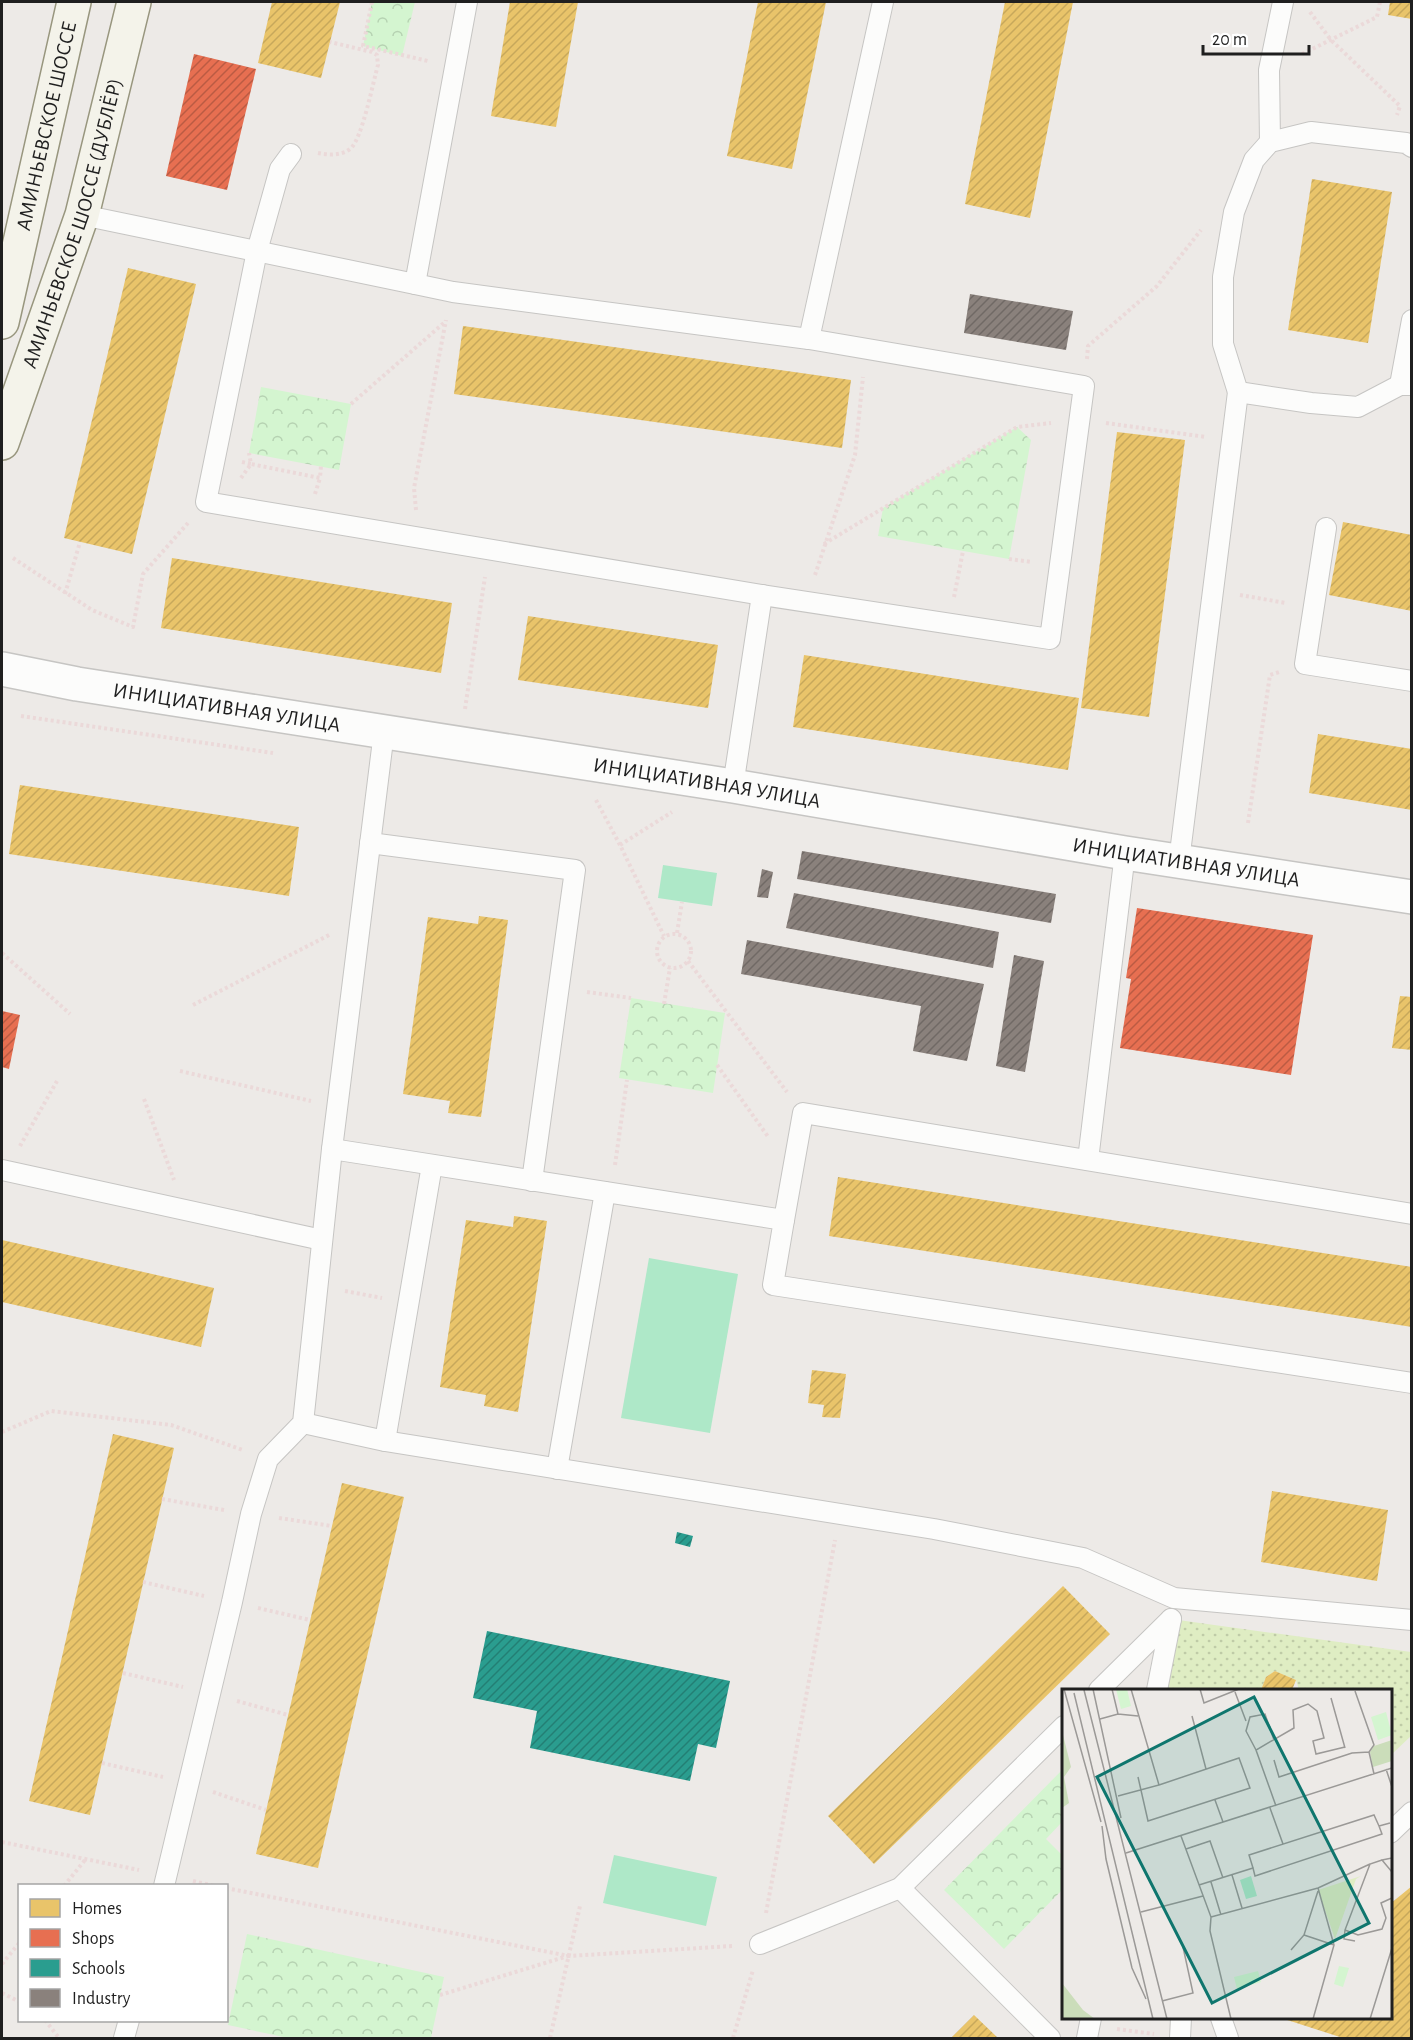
<svg xmlns="http://www.w3.org/2000/svg" width="1413" height="2040" font-family="'Alegreya Sans',sans-serif">
	<defs>
		<pattern id="grass-dots" width="8" height="8" patternUnits="userSpaceOnUse" patternTransform="scale(1.5)"><rect width="8" height="8" fill="#dfedc3"/><path d="M2 2h.1M6 6h.1" fill="none" stroke="#bfcba7" stroke-width="1.8" stroke-linecap="round"/></pattern>
		<pattern id="park-crowns" width="20" height="18" patternUnits="userSpaceOnUse" patternTransform="scale(1.5)"><rect width="20" height="18" fill="#d4f5d0"/><path d="M2 6a3 3 0 1 1 6 0M12 15a3 3 0 1 1 6 0" fill="none" stroke="#b6d2b2"/></pattern>
		<pattern id="homes-hatch" width="6" height="6" patternUnits="userSpaceOnUse" patternTransform="scale(1.5)"><rect width="6" height="6" fill="#e9c46a"/><path d="M-1 1l2-2M0 6l6-6M5 7l2-2" fill="none" stroke="#c7a85b"/></pattern>
		<pattern id="shops-hatch" width="6" height="6" patternUnits="userSpaceOnUse" patternTransform="scale(1.5)"><rect width="6" height="6" fill="#e76f51"/><path d="M-1 1l2-2M0 6l6-6M5 7l2-2" fill="none" stroke="#bb5b43"/></pattern>
		<pattern id="schools-hatch" width="6" height="6" patternUnits="userSpaceOnUse" patternTransform="scale(1.5)"><rect width="6" height="6" fill="#2a9d8f"/><path d="M-1 1l2-2M0 6l6-6M5 7l2-2" fill="none" stroke="#237f74"/></pattern>
		<pattern id="industry-hatch" width="6" height="6" patternUnits="userSpaceOnUse" patternTransform="scale(1.5)"><rect width="6" height="6" fill="#8a817c"/><path d="M-1 1l2-2M0 6l6-6M5 7l2-2" fill="none" stroke="#706965"/></pattern>
	</defs>
	<rect width="100%" height="100%" fill="#edeae7"/>
	<polygon fill="url(#grass-dots)" points="1171,1619 1411,1652 1411,1736 1391,1755 1390,1690 1299,1690 1296,1680 1275,1671 1266,1677 1261,1690 1157,1690"/>
	<g fill="url(#park-crowns)">
		<polygon points="372,2 415,2 402,56 363,46"/>
		<polygon points="261,387 351,404 339,470 249,453"/>
		<polygon points="1017,427 1031,440 1009,559 878,536 883,508"/>
		<polygon points="631,998 725,1013 713,1093 619,1078"/>
		<polygon points="1063,1769 1063,1821 1046,1839 1063,1856 1063,1889 1004,1949 944,1890"/>
		<polygon points="247,1934 444,1977 431,2038 288,2038 228,2025"/>
	</g>
	<g fill="#aee8c8">
		<polygon points="663,865 717,873 712,906 658,898"/>
		<polygon points="649,1258 738,1274 710,1433 621,1418"/>
		<polygon points="614,1855 717,1877 706,1926 603,1903"/>
	</g>
	<g fill="url(#homes-hatch)">
		<polygon points="272,2 340,2 321,78 258,63"/>
		<polygon points="510,2 578,2 556,127 491,116"/>
		<polygon points="758,2 826,2 792,169 727,156"/>
		<polygon points="1005,2 1073,2 1030,218 965,204"/>
		<polygon points="1390,2 1412,2 1412,19 1388,15"/>
		<polygon points="1312,179 1392,192 1368,343 1288,330"/>
		<polygon points="128,268 196,284 132,554 64,538"/>
		<polygon points="463,326 851,380 842,448 454,394"/>
		<polygon points="1117,432 1185,440 1149,717 1081,708"/>
		<polygon points="1343,522 1412,535 1412,611 1329,595"/>
		<polygon points="172,558 452,603 441,673 161,628"/>
		<polygon points="528,616 718,645 708,708 518,680"/>
		<polygon points="804,655 1079,698 1068,770 793,727"/>
		<polygon points="1318,734 1412,749 1412,810 1309,793"/>
		<polygon points="20,785 299,827 289,896 9,854"/>
		<polygon points="479,916 508,920 481,1117 448,1113 450,1101 403,1094 428,917 478,924"/>
		<polygon points="1400,996 1412,997 1412,1050 1392,1048"/>
		<polygon points="838,1177 1412,1267 1412,1327 829,1236"/>
		<polygon points="514,1216 547,1221 518,1412 484,1406 486,1395 440,1387 466,1220 513,1227"/>
		<polygon points="2,1240 214,1288 201,1347 2,1302"/>
		<polygon points="812,1370 846,1374 840,1418 822,1417 824,1405 808,1403"/>
		<polygon points="113,1434 174,1448 90,1815 29,1801"/>
		<polygon points="342,1483 404,1497 318,1868 256,1854"/>
		<polygon points="1272,1491 1388,1510 1377,1581 1261,1562"/>
		<polygon points="1063,1586 1110,1634 874,1864 828,1816"/>
		<polygon points="1275,1671 1296,1680 1292,1690 1261,1690 1266,1677"/>
		<polygon points="1412,1886 1412,2038 1343,2038 1281,2018 1390,2018 1390,1904"/>
		<polygon points="974,2015 998,2038 951,2038"/>
	</g>
	<g fill="url(#shops-hatch)">
		<polygon points="194,54 256,69 227,190 166,176"/>
		<polygon points="1137,908 1313,935 1291,1075 1120,1048 1131,979 1126,978"/>
		<polygon points="2,1011 20,1015 9,1069 2,1067"/>
	</g>
	<g fill="url(#schools-hatch)">
		<polygon points="677,1532 693,1536 690,1547 675,1543"/>
		<polygon points="487,1631 730,1681 716,1748 698,1744 690,1781 530,1748 537,1711 473,1698"/>
	</g>
	<g fill="url(#industry-hatch)">
		<polygon points="970,294 1073,311 1066,350 964,333"/>
		<polygon points="802,851 1056,894 1051,923 797,879"/>
		<polygon points="762,869 773,872 768,898 757,897"/>
		<polygon points="794,893 999,932 993,968 786,928"/>
		<polygon points="747,940 984,984 967,1061 913,1051 921,1006 741,974"/>
		<polygon points="1014,955 1044,961 1025,1072 996,1066"/>
	</g>
	<g fill="none" stroke-linecap="round" stroke-linejoin="round">
		<defs>
			<g id="lane">
				<polyline points="1270,142 1269,70 1283,2"/>
				<polyline points="291,154 280,169 257,251 206,502 762,595 1050,639 1084,386 809,339 453,292 415,284"/>
				<polyline points="82,215 415,284 467,2"/>
				<polyline points="809,339 883,2"/>
				<polyline points="1400,385 1412,320"/>
				<polyline points="1238,392 1223,344 1223,277 1234,212 1254,160 1270,142 1311,132 1406,143 1412,147"/>
				<polyline points="1326,528 1305,664 1412,681"/>
				<polyline points="733,786 762,595"/>
				<polyline points="370,843 575,870 532,1181"/>
				<polyline points="1179,861 1238,392 1311,403 1358,407 1400,385 1412,385"/>
				<polyline points="332,1149 784,1220 773,1285 1412,1383"/>
				<polyline points="1088,1160 1125,853"/>
				<polyline points="2,1170 322,1240"/>
				<polyline points="784,1220 803,1113 1412,1214"/>
				<polyline points="303,1423 385,1441 934,1529 1083,1558 1174,1598 1412,1620"/>
				<polyline points="385,1441 432,1165"/>
				<polyline points="557,1469 605,1192"/>
				<polyline points="1099,1690 1171,1619"/>
				<polyline points="1157,1690 1171,1619"/>
				<polyline points="1390,1833 1412,1812"/>
				<polyline points="164,1886 232,1602 251,1514 268,1459 303,1423 332,1149 384,732"/>
				<polyline points="900,1888 1050,2038"/>
				<polyline points="760,1944 900,1888 1064,1726"/>
				<polyline points="1221,2018 1228,2038"/>
				<polyline points="124,2038 129,2020"/>
				<polyline points="1087,2038 1091,2018"/>
				<polyline points="1180,2038 1181,2018"/>
			</g>
			<g id="street">
				<path id="s1" d="M2,669L77,684L733,786L1125,853L1412,897"/>
			</g>
			<g id="secondary">
				<path id="s2" d="M2,322L74,2"/>
				<path id="s3" d="M2,443L82,215L134,2"/>
			</g>
		</defs>
		<use href="#lane" stroke="#c6c5c3" stroke-width="22"/>
		<use href="#street" stroke="#c6c5c3" stroke-width="36"/>
		<use href="#secondary" stroke="#98967e" stroke-width="36"/>
		<g stroke="#ebd9d9" stroke-width="4" stroke-dasharray="3 3" stroke-linecap="butt">
			<polyline points="372,2 363,46 428,61"/>
			<polyline points="1310,12 1331,40 1400,106 1397,115"/>
			<polyline points="1302,54 1377,17 1380,2"/>
			<path d="M318,153C328,155 341,156 350,149C362,140 373,82 378,65L377,55L372,52L330,42"/>
			<polyline points="1087,359 1088,346 1157,286 1201,230"/>
			<polyline points="351,404 445,322"/>
			<polyline points="1106,423 1206,437"/>
			<polyline points="242,462 251,464 249,453"/>
			<polyline points="241,478 251,464 320,478 321,466"/>
			<polyline points="315,494 320,478"/>
			<polyline points="416,510 414,488 446,320"/>
			<polyline points="824,544 1017,427 1051,423"/>
			<polyline points="13,558 92,610 133,627 143,574 188,523"/>
			<polyline points="1009,559 1032,562"/>
			<polyline points="815,575 855,455 863,377"/>
			<polyline points="65,594 80,542"/>
			<polyline points="1240,595 1286,603"/>
			<polyline points="954,597 963,551"/>
			<polyline points="465,709 485,577"/>
			<polyline points="21,716 273,753"/>
			<polyline points="596,800 620,845 664,936"/>
			<polyline points="1248,823 1270,675 1279,672"/>
			<polyline points="620,845 672,812"/>
			<polyline points="677,933 682,902"/>
			<circle cx="674" cy="951" r="17"/>
			<polyline points="2,953 70,1014"/>
			<polyline points="688,961 787,1092"/>
			<polyline points="587,992 631,998"/>
			<polyline points="664,1004 670,968"/>
			<polyline points="193,1005 331,934"/>
			<polyline points="717,1065 769,1138"/>
			<polyline points="180,1071 311,1101"/>
			<polyline points="144,1099 174,1180"/>
			<polyline points="20,1146 57,1081"/>
			<polyline points="615,1165 627,1080"/>
			<polyline points="345,1291 382,1298"/>
			<polyline points="2,1432 51,1411 171,1425 243,1450"/>
			<polyline points="162,1499 224,1510"/>
			<polyline points="279,1518 332,1526"/>
			<polyline points="143,1582 204,1596"/>
			<polyline points="258,1608 310,1620"/>
			<polyline points="123,1673 183,1687"/>
			<polyline points="237,1701 288,1715"/>
			<polyline points="102,1763 163,1777"/>
			<polyline points="213,1792 266,1810"/>
			<polyline points="2,1842 139,1870"/>
			<polyline points="193,1881 215,1886"/>
			<polyline points="64,1886 85,1860"/>
			<polyline points="226,1888 569,1956 732,1946"/>
			<polyline points="766,1913 835,1540"/>
			<polyline points="2,1964 20,1942"/>
			<polyline points="2,1993 20,2002"/>
			<polyline points="440,1995 568,1956"/>
			<polyline points="45,2020 59,2038"/>
			<polyline points="1117,2029 1154,2034"/>
			<polyline points="550,2038 580,1906"/>
			<polyline points="733,2038 753,1970"/>
		</g>
		<use href="#lane" stroke="#fcfcfb" stroke-width="20"/>
		<use href="#street" stroke="#fcfcfb" stroke-width="33"/>
		<use href="#secondary" stroke="#f4f3ea" stroke-width="33"/>
	</g>
	<g text-anchor="middle" dominant-baseline="central" stroke-width="6" stroke-linejoin="round" paint-order="stroke">
		<g font-size="21" fill="#1f1f1f" stroke="#fff">
			<text stroke="none"><textPath href="#s2" startOffset="201">АМИНЬЕВСКОЕ ШОССЕ</textPath></text>
			<text stroke="none"><textPath href="#s3" startOffset="231">АМИНЬЕВСКОЕ ШОССЕ (ДУБЛЁР)</textPath></text>
			<text stroke="none"><textPath href="#s1" startOffset="228">ИНИЦИАТИВНАЯ УЛИЦА</textPath></text>
			<text stroke="none"><textPath href="#s1" startOffset="714">ИНИЦИАТИВНАЯ УЛИЦА</textPath></text>
			<text stroke="none"><textPath href="#s1" startOffset="1200">ИНИЦИАТИВНАЯ УЛИЦА</textPath></text>
		</g>
	</g>
	<g transform="translate(1062 1689)">
		<rect width="330" height="330" fill="#edeae7"/>
		<path d="M299,187L294,190L273,250L256,201Z" fill="#dfedc3"/>
		<path d="M0,42L9,78L2,88L7,114L0,119ZM330,51V72L311,78L308,63L312,57ZM0,294L21,321L33,330H0Z" fill="#cbddba"/>
		<path d="M54,0H65L69,17L59,20ZM324,23L330,46L316,51L309,28ZM277,277L287,279L281,298L272,295ZM196,282L199,293L175,300L172,288Z" fill="#d4f5d0"/>
		<path d="M189,187L195,207L184,210L178,191Z" fill="#aee8c8"/>
		<path fill="none" stroke="#9b9997" stroke-width="1.5" d="M2,0L39,133M31,0L59,129M50,0L56,25M138,0L142,14L177,0M22,1L105,330M293,2L312,56L307,63M173,3L184,32M12,4L91,330M269,9L283,59M130,27L144,80M38,30L56,25L76,27M194,61L184,42L188,28L203,25L212,51M212,71L217,88L290,64L307,63L312,85M324,80L330,98M76,88L86,132L188,99L177,69L97,96M56,107L97,96L69,0M153,111L161,133M214,117L194,61L232,39L231,21L246,15L255,22L262,49L251,52L254,65L283,58M208,119L221,155M40,137L44,170L70,279L84,310M119,147L149,228L148,242L169,330M124,160L148,152L161,189M64,164L330,79M330,169L320,171L330,183M320,171L308,175L283,241L296,246L320,240L324,229L319,214L330,209M191,179L187,166L312,126L317,137M170,186L180,219M149,193L159,226M137,196L191,179L193,187L320,145L317,137L328,134M79,223L141,207M149,228L256,199L308,175M283,241L282,250L293,252M242,246L272,256M229,261L242,246L256,202M100,312L131,304L121,258M251,330L272,256L256,199M308,330L330,259"/>
		<path fill="#0f766e" fill-opacity="0.15" stroke="#0f766e" stroke-width="3" d="M192,8L307,234L150,314L35,88Z"/>
		<rect width="330" height="330" fill="none" stroke="#1f1f1f" stroke-width="3"/>
	</g>
	<rect width="1413" height="2040" fill="none" stroke="#1f1f1f" stroke-width="6"/>
	<rect x="18" y="1884" width="210" height="138" fill="#ffffff" stroke="#a5a5a5" stroke-width="1.5"/>
	<rect x="30" y="1899" width="30" height="18" fill="#e9c46a" stroke="#a5a5a5" stroke-width="1.5"/>
	<text x="72" y="1914" font-size="18" fill="#1f1f1f">Homes</text>
	<rect x="30" y="1929" width="30" height="18" fill="#e76f51" stroke="#a5a5a5" stroke-width="1.5"/>
	<text x="72" y="1944" font-size="18" fill="#1f1f1f">Shops</text>
	<rect x="30" y="1959" width="30" height="18" fill="#2a9d8f" stroke="#a5a5a5" stroke-width="1.5"/>
	<text x="72" y="1974" font-size="18" fill="#1f1f1f">Schools</text>
	<rect x="30" y="1989" width="30" height="18" fill="#8a817c" stroke="#a5a5a5" stroke-width="1.5"/>
	<text x="72" y="2004" font-size="18" fill="#1f1f1f">Industry</text>
	<path d="M1203 45v9h106v-9" fill="none" stroke="#1f1f1f" stroke-width="3"/>
	<text x="1212" y="45" font-size="18" fill="#1f1f1f" stroke="#ffffff" stroke-width="4.5" paint-order="stroke">20 m</text>
</svg>
